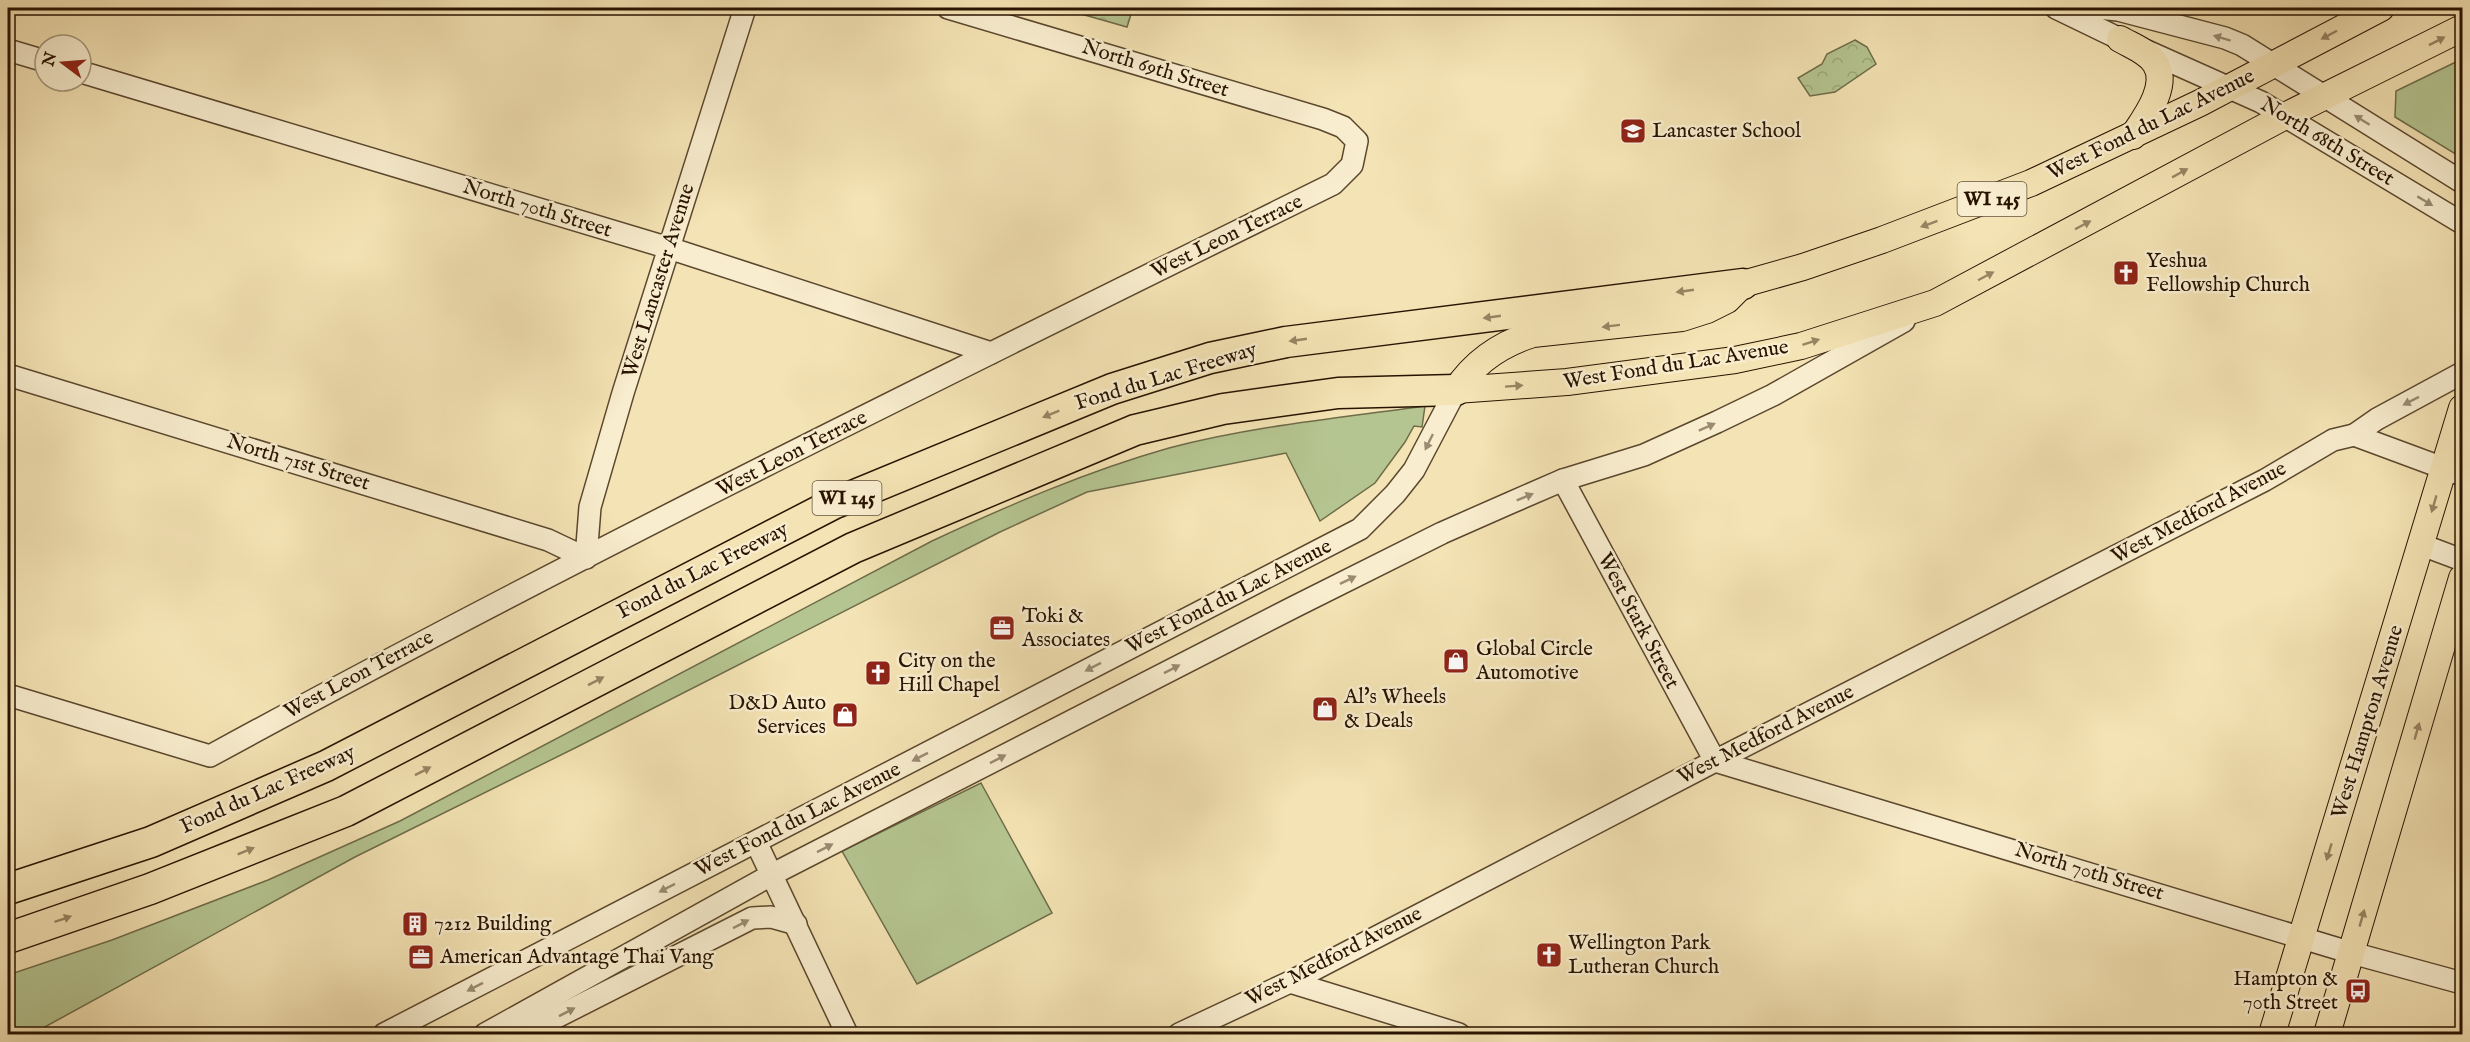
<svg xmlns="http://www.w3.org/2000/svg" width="2470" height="1042" font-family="'IM FELL English',serif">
	<defs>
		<pattern id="park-crowns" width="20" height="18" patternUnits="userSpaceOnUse" patternTransform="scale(1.5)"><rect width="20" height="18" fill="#b5c591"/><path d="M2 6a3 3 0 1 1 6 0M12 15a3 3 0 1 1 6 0" fill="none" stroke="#9ca87b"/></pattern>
	</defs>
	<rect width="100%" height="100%" fill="#f4e3b4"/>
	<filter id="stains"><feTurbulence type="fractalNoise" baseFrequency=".00333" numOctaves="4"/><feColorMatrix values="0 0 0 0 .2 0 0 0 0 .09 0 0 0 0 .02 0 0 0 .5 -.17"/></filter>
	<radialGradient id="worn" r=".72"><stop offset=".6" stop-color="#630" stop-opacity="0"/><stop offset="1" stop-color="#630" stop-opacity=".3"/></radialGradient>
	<g fill="#b5c591" stroke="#6e6c49" stroke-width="1.5">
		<polygon points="2462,59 2462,158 2395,117 2396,91"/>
		<path d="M1425,406L1422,427L1414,426L1405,442L1375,483L1320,521L1286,453L1087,492L1000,532L577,747L355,857L32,1034H8V975L112,940L268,880L400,821L932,541C1009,505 1088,471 1169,448C1253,426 1339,418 1425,406Z"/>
		<polygon points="981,783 1052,913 917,984 842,851"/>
	</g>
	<g fill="url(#park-crowns)" stroke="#6e6c49" stroke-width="1.5">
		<polygon points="1060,8 1133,8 1127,27"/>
		<polygon points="1855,40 1867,47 1876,64 1835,92 1810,96 1798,78 1822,64 1827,54"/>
	</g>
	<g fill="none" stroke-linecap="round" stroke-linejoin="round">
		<defs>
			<g id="minor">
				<polyline points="2056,8 2120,39 2261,102 2462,223"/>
				<polyline points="2097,8 2118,10 2225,38 2242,45 2462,182"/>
				<polyline points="8,50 45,61"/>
				<polyline points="81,72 669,248 991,353"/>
				<polyline points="8,375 548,540 586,558 590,507 623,393 745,8"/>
				<polyline points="2354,435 2462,475"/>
				<polyline points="1563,480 1715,761 2352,953 2462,983"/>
				<polyline points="2422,545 2462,560"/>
				<path d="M8,695L210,756C578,555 956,370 1333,184L1352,165L1357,141L1343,127L1323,119L948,8"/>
				<polyline points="756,842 847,1034"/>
				<polyline points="1290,982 1459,1034"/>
				<polyline points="512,1020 545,1023 752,918 771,917 796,924"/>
				<polyline points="384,1034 1360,529 1395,494 1414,470 1456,390"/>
				<polyline points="485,1034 773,874 1296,606 1442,533 1510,503 1563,480 1644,455 1717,422 1773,395 1904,321"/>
				<polyline points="1179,1034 1290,982 1715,761 2265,480 2333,440 2354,435 2377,419 2462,373"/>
			</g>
			<g id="major">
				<path d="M2120,39C2132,46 2147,51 2155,63C2170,85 2145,118 2133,136"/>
				<polyline points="1456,390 1567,382 1735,360 1801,346 1935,303 2285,116 2462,28"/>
				<path d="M1456,390C1475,361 1501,344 1533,334L1682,318L1707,310L1727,300L1743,284L1803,267L1882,240L2031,183L2200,103L2381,8"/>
				<polyline points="2272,1034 2462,408"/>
				<polyline points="2327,1034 2462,578"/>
			</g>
			<g id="highway">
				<polyline points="8,889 151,842 326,766 833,504 1112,389 1210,358 1286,342 1743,284"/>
				<polyline points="8,938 150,889 346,811 853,548 1135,430 1223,409 1338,393 1456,390"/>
			</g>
		</defs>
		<use href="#minor" stroke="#5b472e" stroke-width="24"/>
		<use href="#major" stroke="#281301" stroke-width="28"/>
		<use href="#highway" stroke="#281301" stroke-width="33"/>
		<use href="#minor" stroke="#f8edce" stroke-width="21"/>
		<use href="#major" stroke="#f4e3b4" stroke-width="26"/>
		<use href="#highway" stroke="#f4e3b4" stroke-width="30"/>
	</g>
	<defs><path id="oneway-solid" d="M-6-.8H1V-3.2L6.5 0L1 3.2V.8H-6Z" transform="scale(1.5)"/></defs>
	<g fill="#988563">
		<use href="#oneway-solid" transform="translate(2329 35) rotate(152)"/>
		<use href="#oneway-solid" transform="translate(2437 41) rotate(-27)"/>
		<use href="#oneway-solid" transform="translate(2180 173) rotate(-29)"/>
		<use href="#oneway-solid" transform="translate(1929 224) rotate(160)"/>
		<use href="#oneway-solid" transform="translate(2083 225) rotate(-28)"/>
		<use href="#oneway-solid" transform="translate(1986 276) rotate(-28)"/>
		<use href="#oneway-solid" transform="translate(1685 291) rotate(172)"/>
		<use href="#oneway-solid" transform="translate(1492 317) rotate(172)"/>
		<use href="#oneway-solid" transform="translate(1611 326) rotate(173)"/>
		<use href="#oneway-solid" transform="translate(1298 340) rotate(172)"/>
		<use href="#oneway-solid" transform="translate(1811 342) rotate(-18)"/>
		<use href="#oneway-solid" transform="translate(1514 386) rotate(-4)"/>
		<use href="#oneway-solid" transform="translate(1051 414) rotate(158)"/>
		<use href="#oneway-solid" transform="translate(2434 504) rotate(106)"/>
		<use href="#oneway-solid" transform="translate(596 681) rotate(-27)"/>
		<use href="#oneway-solid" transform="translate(2417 731) rotate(-74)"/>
		<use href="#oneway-solid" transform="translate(423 771) rotate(-27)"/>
		<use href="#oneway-solid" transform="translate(246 851) rotate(-22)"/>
		<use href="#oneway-solid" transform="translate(2329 852) rotate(107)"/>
		<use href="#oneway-solid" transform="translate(2362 918) rotate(-74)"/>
		<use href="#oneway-solid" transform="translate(63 919) rotate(-19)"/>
	</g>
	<g fill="#9a8b72">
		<use href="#oneway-solid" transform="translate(2222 38) rotate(-163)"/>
		<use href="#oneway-solid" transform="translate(2362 120) rotate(-148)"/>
		<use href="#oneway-solid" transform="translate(2425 201) rotate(31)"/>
		<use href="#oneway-solid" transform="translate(2411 401) rotate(153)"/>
		<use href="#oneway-solid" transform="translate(1707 427) rotate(-24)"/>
		<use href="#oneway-solid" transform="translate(1429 442) rotate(116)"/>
		<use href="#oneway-solid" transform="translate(1525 497) rotate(-22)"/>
		<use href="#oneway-solid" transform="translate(1348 580) rotate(-26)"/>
		<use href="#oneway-solid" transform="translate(1093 667) rotate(153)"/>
		<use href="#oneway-solid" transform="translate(1172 669) rotate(-27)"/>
		<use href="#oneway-solid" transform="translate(920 757) rotate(153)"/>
		<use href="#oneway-solid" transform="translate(998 759) rotate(-27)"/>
		<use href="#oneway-solid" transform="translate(825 848) rotate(-27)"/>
		<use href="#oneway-solid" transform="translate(667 888) rotate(153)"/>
		<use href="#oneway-solid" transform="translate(741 924) rotate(-27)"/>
		<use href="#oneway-solid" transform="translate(475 987) rotate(153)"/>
		<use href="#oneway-solid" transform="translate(567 1012) rotate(-27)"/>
	</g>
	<defs>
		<symbol id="school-square" viewBox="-11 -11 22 22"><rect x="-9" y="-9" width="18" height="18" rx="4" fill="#8f2418" stroke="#f8edce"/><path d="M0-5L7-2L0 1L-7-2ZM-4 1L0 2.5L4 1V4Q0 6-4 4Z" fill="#fff"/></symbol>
		<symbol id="church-square" viewBox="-11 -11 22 22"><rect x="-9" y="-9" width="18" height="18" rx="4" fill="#8f2418" stroke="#f8edce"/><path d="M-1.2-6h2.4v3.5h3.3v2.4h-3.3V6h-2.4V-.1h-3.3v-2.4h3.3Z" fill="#fff"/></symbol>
		<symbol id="office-square" viewBox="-11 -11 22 22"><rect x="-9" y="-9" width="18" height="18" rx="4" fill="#8f2418" stroke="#f8edce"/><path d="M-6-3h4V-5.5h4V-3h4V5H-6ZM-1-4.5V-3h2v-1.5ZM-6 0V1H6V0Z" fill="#fff"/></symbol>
		<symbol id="shop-square" viewBox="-11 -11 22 22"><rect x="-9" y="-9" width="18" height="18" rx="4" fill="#8f2418" stroke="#f8edce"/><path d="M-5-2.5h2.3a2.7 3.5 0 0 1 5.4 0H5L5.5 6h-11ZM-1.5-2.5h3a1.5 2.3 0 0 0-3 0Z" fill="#fff"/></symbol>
		<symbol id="building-square" viewBox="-11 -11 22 22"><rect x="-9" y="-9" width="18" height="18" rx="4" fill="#8f2418" stroke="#f8edce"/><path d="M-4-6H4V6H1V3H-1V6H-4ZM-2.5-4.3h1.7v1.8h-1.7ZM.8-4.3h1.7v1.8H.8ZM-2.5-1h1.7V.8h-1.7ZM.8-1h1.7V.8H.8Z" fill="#fff"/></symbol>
		<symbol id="bus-square" viewBox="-11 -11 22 22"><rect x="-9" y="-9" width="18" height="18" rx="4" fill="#8f2418" stroke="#f8edce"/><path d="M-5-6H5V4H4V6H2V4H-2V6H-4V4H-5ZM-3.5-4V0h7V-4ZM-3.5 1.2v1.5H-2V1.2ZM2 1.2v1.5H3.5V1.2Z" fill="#fff"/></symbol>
	</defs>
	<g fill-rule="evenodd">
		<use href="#school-square" x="1618" y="116" width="30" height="30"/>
		<use href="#church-square" x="2111" y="258" width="30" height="30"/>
		<use href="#office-square" x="987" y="613" width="30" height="30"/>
		<use href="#shop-square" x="1441" y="646" width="30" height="30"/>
		<use href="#church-square" x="863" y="658" width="30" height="30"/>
		<use href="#shop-square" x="1310" y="694" width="30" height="30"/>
		<use href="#shop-square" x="830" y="700" width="30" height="30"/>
		<use href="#building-square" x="400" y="909" width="30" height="30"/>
		<use href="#church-square" x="1534" y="940" width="30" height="30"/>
		<use href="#office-square" x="406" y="942" width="30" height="30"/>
		<use href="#bus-square" x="2343" y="976" width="30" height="30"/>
	</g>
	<g text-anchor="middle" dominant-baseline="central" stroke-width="5" stroke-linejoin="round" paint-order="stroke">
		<g fill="#f8edce" stroke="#66543e" stroke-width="1.5">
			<rect x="1957.5" y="182" width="69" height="34" rx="4.5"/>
			<rect x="812.5" y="481" width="69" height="34" rx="4.5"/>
		</g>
		<g font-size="20" font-weight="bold" fill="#281301">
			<text x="1992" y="199">WI 145</text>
			<text x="847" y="498">WI 145</text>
		</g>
		<g font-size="21" fill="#281301" stroke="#f8edce">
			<text transform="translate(1155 69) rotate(17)">North 69th Street</text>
			<text transform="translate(2151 125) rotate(-26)">West Fond du Lac Avenue</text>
			<text transform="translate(2327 142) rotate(31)">North 68th Street</text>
			<text transform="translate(537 209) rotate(17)">North 70th Street</text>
			<text transform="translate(1227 237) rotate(-26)">West Leon Terrace</text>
			<text transform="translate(659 281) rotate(-73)">West Lancaster Avenue</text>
			<text transform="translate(1676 365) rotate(-9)">West Fond du Lac Avenue</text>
			<text transform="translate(1166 377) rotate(-17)">Fond du Lac Freeway</text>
			<text transform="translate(792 454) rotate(-27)">West Leon Terrace</text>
			<text transform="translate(298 463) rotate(17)">North 71st Street</text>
			<text transform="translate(2199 513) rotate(-28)">West Medford Avenue</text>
			<text transform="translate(703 571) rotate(-27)">Fond du Lac Freeway</text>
			<text transform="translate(1229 597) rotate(-27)">West Fond du Lac Avenue</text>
			<text transform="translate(1638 621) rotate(62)">West Stark Street</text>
			<text transform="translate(359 675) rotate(-28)">West Leon Terrace</text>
			<text transform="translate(2368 722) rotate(-73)">West Hampton Avenue</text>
			<text transform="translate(1766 735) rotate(-27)">West Medford Avenue</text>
			<text transform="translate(268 790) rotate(-24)">Fond du Lac Freeway</text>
			<text transform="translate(798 820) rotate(-27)">West Fond du Lac Avenue</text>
			<text transform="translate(2089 872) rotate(17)">North 70th Street</text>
			<text transform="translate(1334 957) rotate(-27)">West Medford Avenue</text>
		</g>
		<g font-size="21" fill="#281301" stroke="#f8edce" text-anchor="start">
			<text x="1652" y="131">Lancaster School</text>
			<text x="2146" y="261">Yeshua<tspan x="2146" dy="24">Fellowship Church</tspan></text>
			<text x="1022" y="616">Toki &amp;<tspan x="1022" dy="24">Associates</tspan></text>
			<text x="1476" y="649">Global Circle<tspan x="1476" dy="24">Automotive</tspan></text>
			<text x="898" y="661">City on the<tspan x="898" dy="24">Hill Chapel</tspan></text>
			<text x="1344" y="697">Al's Wheels<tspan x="1344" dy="24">&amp; Deals</tspan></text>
			<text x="826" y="703" text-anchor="end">D&amp;D Auto<tspan x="826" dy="24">Services</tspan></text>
			<text x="434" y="924">7212 Building</text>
			<text x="1568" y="943">Wellington Park<tspan x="1568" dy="24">Lutheran Church</tspan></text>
			<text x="440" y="957">American Advantage Thai Vang</text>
			<text x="2338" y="979" text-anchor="end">Hampton &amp;<tspan x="2338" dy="24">70th Street</tspan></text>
		</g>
	</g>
	<rect width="2470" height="1042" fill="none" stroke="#f4e3b4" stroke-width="30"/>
	<rect x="9" y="9" width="2452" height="1024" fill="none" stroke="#281301" stroke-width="3"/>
	<rect x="15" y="15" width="2440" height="1012" fill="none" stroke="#281301" stroke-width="1.5"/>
	<g transform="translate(63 63) rotate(286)"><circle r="28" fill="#f8edce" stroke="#a5967c" stroke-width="1.5"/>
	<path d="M0-4.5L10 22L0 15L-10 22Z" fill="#8f2418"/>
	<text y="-9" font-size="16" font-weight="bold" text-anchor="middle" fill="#281301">N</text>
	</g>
	<rect width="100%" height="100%" filter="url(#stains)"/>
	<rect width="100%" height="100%" fill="url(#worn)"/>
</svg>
